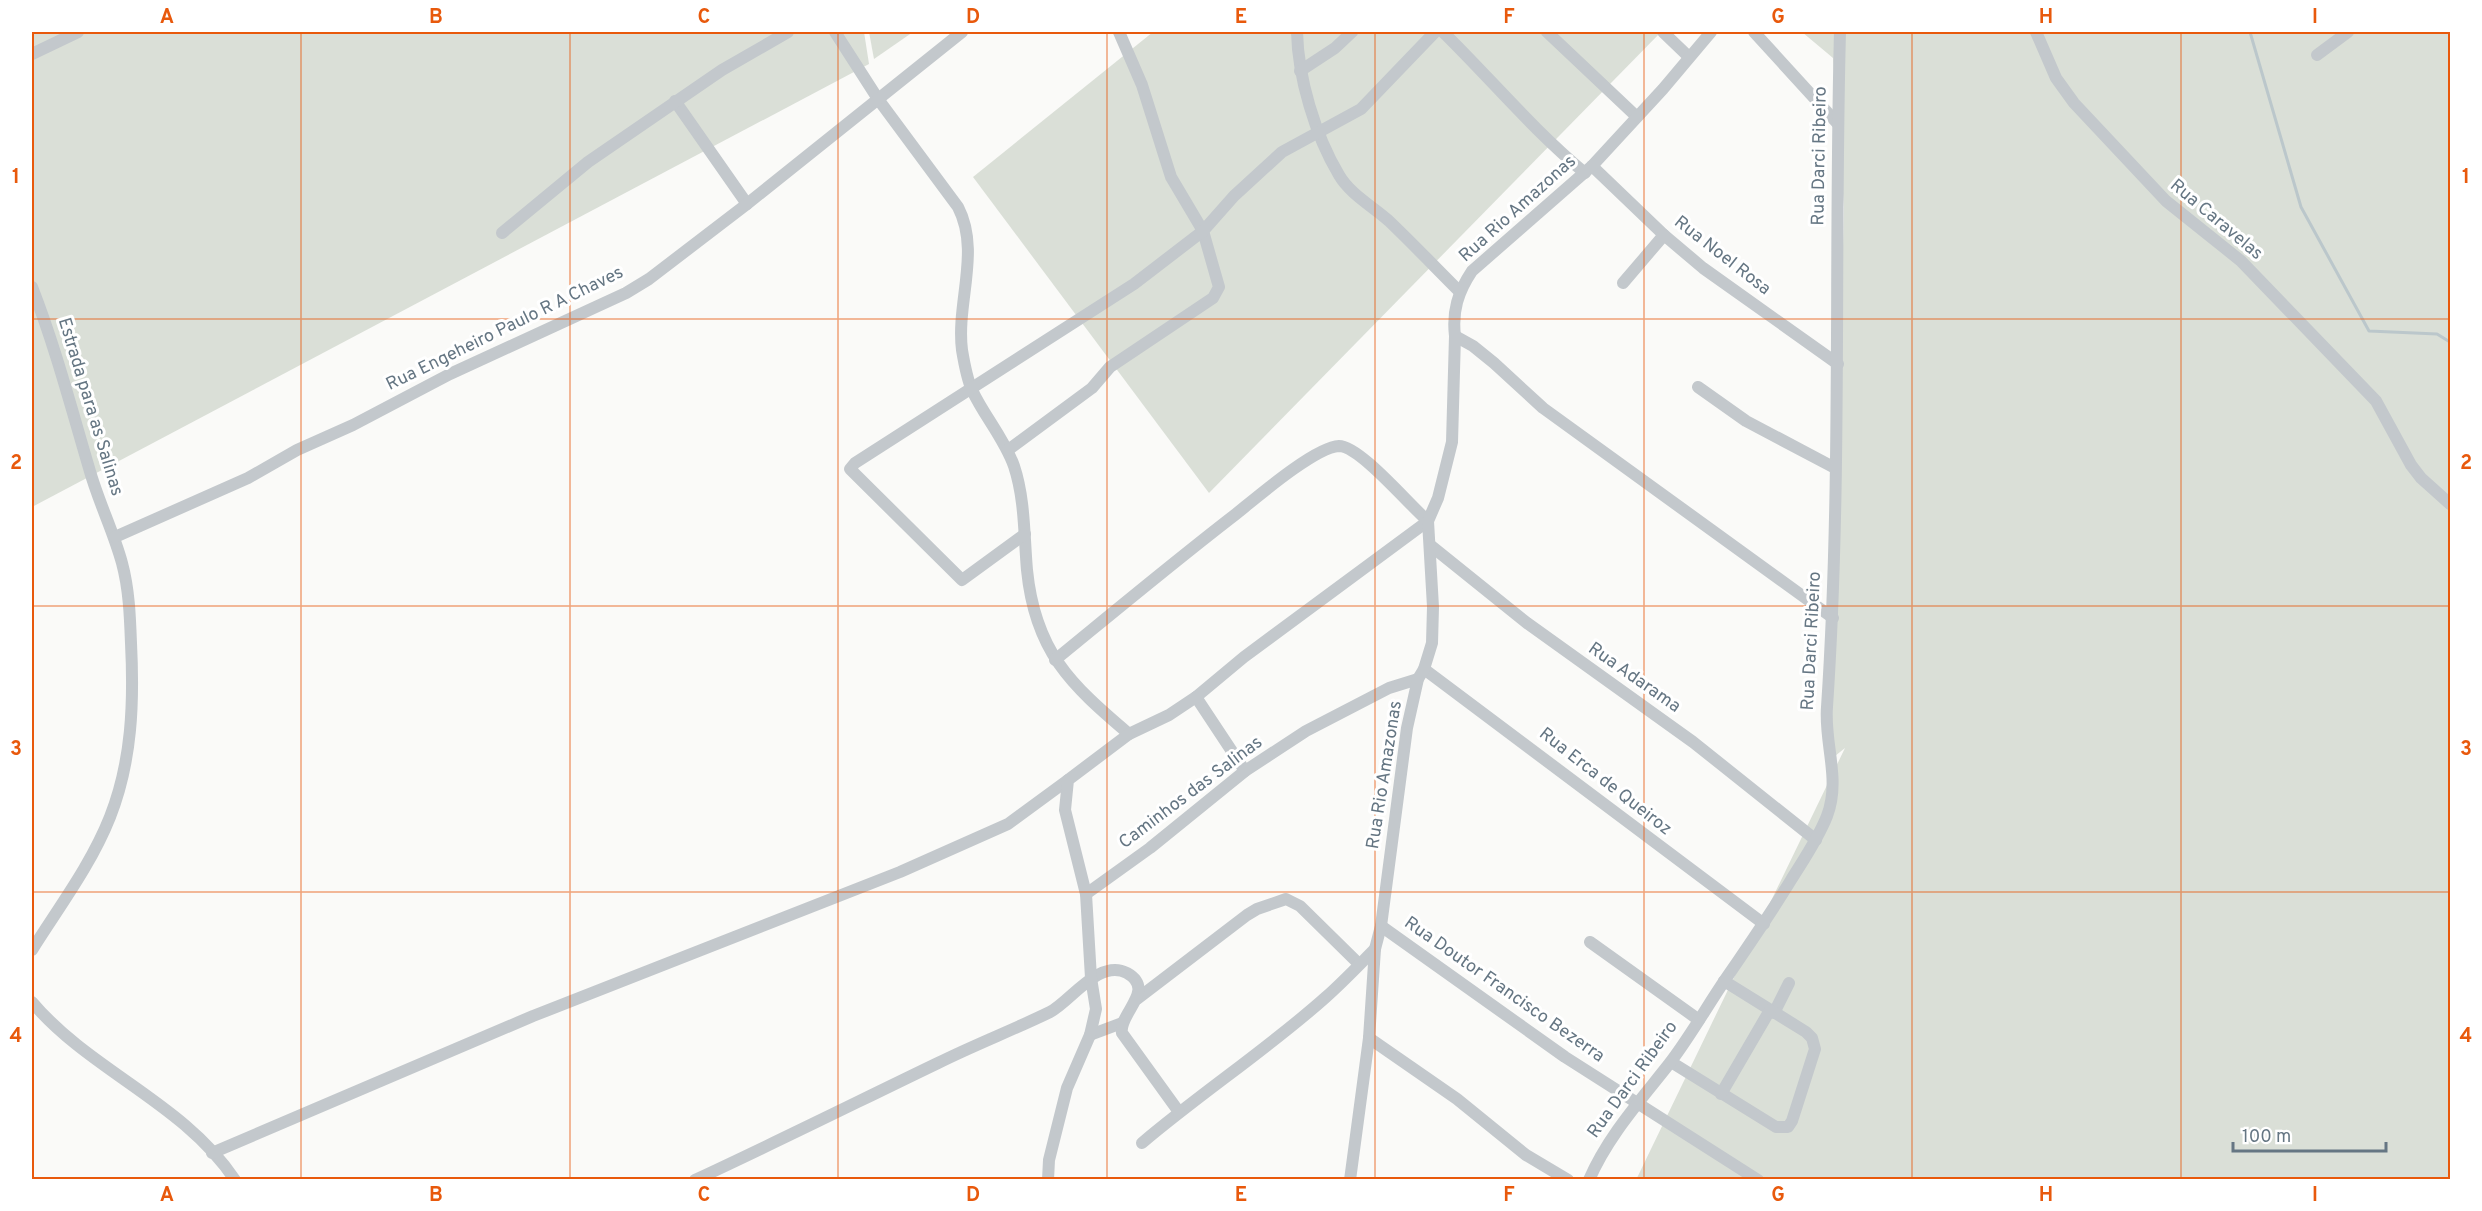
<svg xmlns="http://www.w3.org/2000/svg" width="2482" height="1211" font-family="Overpass,sans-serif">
	<rect width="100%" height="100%" fill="#fafaf8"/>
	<g fill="#dadfd7">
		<polygon points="32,32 864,32 869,64 32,507"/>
		<polygon points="869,32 913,32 874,59"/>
		<polygon points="1153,32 1661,32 1209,493 973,177"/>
		<polygon points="1802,32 2450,32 2450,1179 1636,1180 1845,748 1830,760 1844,207 1833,58"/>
	</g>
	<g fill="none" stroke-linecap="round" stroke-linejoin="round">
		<polyline stroke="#bbc7cb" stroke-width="3" points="2250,32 2301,207 2369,331 2437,334 2450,342"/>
		<g stroke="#c3c8cc" stroke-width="12">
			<path d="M835,32L878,99L958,207C981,251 956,303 962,350C964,362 967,379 972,390C984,416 1004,438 1014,466C1025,499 1024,536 1027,570C1035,651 1070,684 1129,734"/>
			<path d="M1297,32C1298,77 1315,135 1339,175C1350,194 1372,206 1389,221C1413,244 1436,268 1460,292"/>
			<path d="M1443,32C1490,78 1533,130 1585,173"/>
			<polyline points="1547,32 1637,117"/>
			<polyline points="1663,32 1689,57"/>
			<polyline points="1754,32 1838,124"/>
			<polyline points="2036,32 2056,78 2074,103 2166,201 2241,261 2376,401 2411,465 2421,478 2450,504"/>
			<polyline points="32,54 78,32"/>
			<polyline points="2317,55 2348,32"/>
			<polyline points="1300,71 1335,48 1352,32"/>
			<polyline points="675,101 747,204"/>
			<polyline points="1592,166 1664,235 1703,268 1838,364"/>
			<polyline points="502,233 588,162 722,70 788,32"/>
			<polyline points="1623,283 1664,235"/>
			<path d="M32,287C55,346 71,407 89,468C98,501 113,530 122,563C129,589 130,616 131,643C134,703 132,761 110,817C91,865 59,907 32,950"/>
			<polyline points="1455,336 1473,346 1494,363 1543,408 1833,618"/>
			<polyline points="1698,387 1746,421 1835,468"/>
			<polyline points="1008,450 1092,388 1110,367 1213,298 1219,287 1203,231 1171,177 1142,85 1119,32"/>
			<polyline points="1025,534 962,580 850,469 855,463 1134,284 1203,231 1234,196 1282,152 1361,109 1435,32"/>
			<polyline points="115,537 248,478 297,450 353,425 450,374 626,293 649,279 747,204 962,32"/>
			<polyline points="1430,545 1527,623 1693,742 1816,840"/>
			<polyline points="1424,669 1764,924"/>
			<polyline points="1196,697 1245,771"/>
			<polyline points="1086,894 1150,848 1245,771 1306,731 1389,688 1418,679"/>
			<polyline points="1381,926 1565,1057 1758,1180"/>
			<polyline points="1590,942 1699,1020"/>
			<polyline points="1137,999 1247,915 1257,909 1286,899 1300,906 1359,964"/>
			<path d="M32,1002C90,1071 184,1103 235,1180"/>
			<polyline points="1774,1013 1789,983"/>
			<polyline points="1090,1035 1122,1023"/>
			<polyline points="1369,1038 1457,1099 1526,1155 1568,1180"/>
			<polyline points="1671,1062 1776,1127 1788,1127 1792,1121 1815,1049 1812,1038 1806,1032 1724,981"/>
			<polyline points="1721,1094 1770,1010"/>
			<path d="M1142,1143C1202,1092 1268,1049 1326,997C1343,982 1359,965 1375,949"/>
			<polyline points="212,1153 533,1016 900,872 1008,824 1068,780"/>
			<path d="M695,1180C777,1142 857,1102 938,1063C974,1045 1013,1030 1050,1012C1070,1002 1099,958 1127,973C1157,990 1118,1014 1122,1033L1179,1112"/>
			<path d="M1048,1180L1049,1160L1067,1088L1090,1035L1096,1009L1091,978L1086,894L1065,810L1068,780L1129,734L1169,715L1196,697L1244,657L1428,521C1410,506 1360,446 1339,446C1315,447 1256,498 1236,514C1175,561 1115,611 1055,660"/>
			<path d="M1350,1180L1369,1038L1375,949L1381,926L1407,728L1418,679L1424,669L1432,643L1433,607L1428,521L1438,498L1452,442L1455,336C1452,311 1458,292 1472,271L1592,166L1663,89L1711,32"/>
			<path d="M1589,1180C1608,1136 1640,1101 1669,1064C1690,1037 1707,1006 1727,977C1749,945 1771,913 1791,880C1804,859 1818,839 1827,816C1841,779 1824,744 1827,707C1842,482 1834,256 1840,32"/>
		</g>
	</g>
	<path fill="none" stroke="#e8590c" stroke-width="1.5" stroke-opacity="0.55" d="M301,32V1180M570,32V1180M838,32V1180M1107,32V1180M1375,32V1180M1644,32V1180M1912,32V1180M2181,32V1180M32,319H2450M32,606H2450M32,892H2450"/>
	<g text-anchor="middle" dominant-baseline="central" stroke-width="6" stroke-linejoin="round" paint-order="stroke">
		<g font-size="18" fill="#657683" stroke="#fff">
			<text transform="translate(1820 156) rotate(-89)">Rua Darci Ribeiro</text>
			<text transform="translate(1518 209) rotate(-42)">Rua Rio Amazonas</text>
			<text transform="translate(2216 220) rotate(40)">Rua Caravelas</text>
			<text transform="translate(1722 256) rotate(38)">Rua Noel Rosa</text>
			<text transform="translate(505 329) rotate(-26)">Rua Engeheiro Paulo R A Chaves</text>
			<text transform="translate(90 407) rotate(73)">Estrada para as Salinas</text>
			<text transform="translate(1812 641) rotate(-87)">Rua Darci Ribeiro</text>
			<text transform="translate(1634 678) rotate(35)">Rua Adarama</text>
			<text transform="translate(1385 775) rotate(-81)">Rua Rio Amazonas</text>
			<text transform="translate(1605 782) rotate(38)">Rua Erca de Queiroz</text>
			<text transform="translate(1191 793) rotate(-37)">Caminhos das Salinas</text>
			<text transform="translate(1504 990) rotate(35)">Rua Doutor Francisco Bezerra</text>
			<text transform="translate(1633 1080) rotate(-54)">Rua Darci Ribeiro</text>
		</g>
	</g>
	<rect width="2482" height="1211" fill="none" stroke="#ffffff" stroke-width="66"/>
	<path d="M2233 1142v9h153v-9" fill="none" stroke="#657683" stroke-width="3"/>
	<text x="2242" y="1142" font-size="18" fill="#657683" stroke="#ffffff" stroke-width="4.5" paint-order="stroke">100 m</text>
	<rect x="33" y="33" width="2416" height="1145" fill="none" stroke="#e8590c" stroke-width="2"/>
	<g font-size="20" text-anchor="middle" font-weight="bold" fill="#e8590c">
		<text x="167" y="23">A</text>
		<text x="436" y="23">B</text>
		<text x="704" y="23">C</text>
		<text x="973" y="23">D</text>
		<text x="1241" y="23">E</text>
		<text x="1509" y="23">F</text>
		<text x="1778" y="23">G</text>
		<text x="2046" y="23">H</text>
		<text x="2315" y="23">I</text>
		<text x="16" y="183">1</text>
		<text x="2466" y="183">1</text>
		<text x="16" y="469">2</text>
		<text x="2466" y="469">2</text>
		<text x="16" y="755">3</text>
		<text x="2466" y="755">3</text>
		<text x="16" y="1042">4</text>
		<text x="2466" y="1042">4</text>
		<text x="167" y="1201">A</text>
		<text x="436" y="1201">B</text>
		<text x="704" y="1201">C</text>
		<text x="973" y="1201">D</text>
		<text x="1241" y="1201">E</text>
		<text x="1509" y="1201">F</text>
		<text x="1778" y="1201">G</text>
		<text x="2046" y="1201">H</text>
		<text x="2315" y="1201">I</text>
	</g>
</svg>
